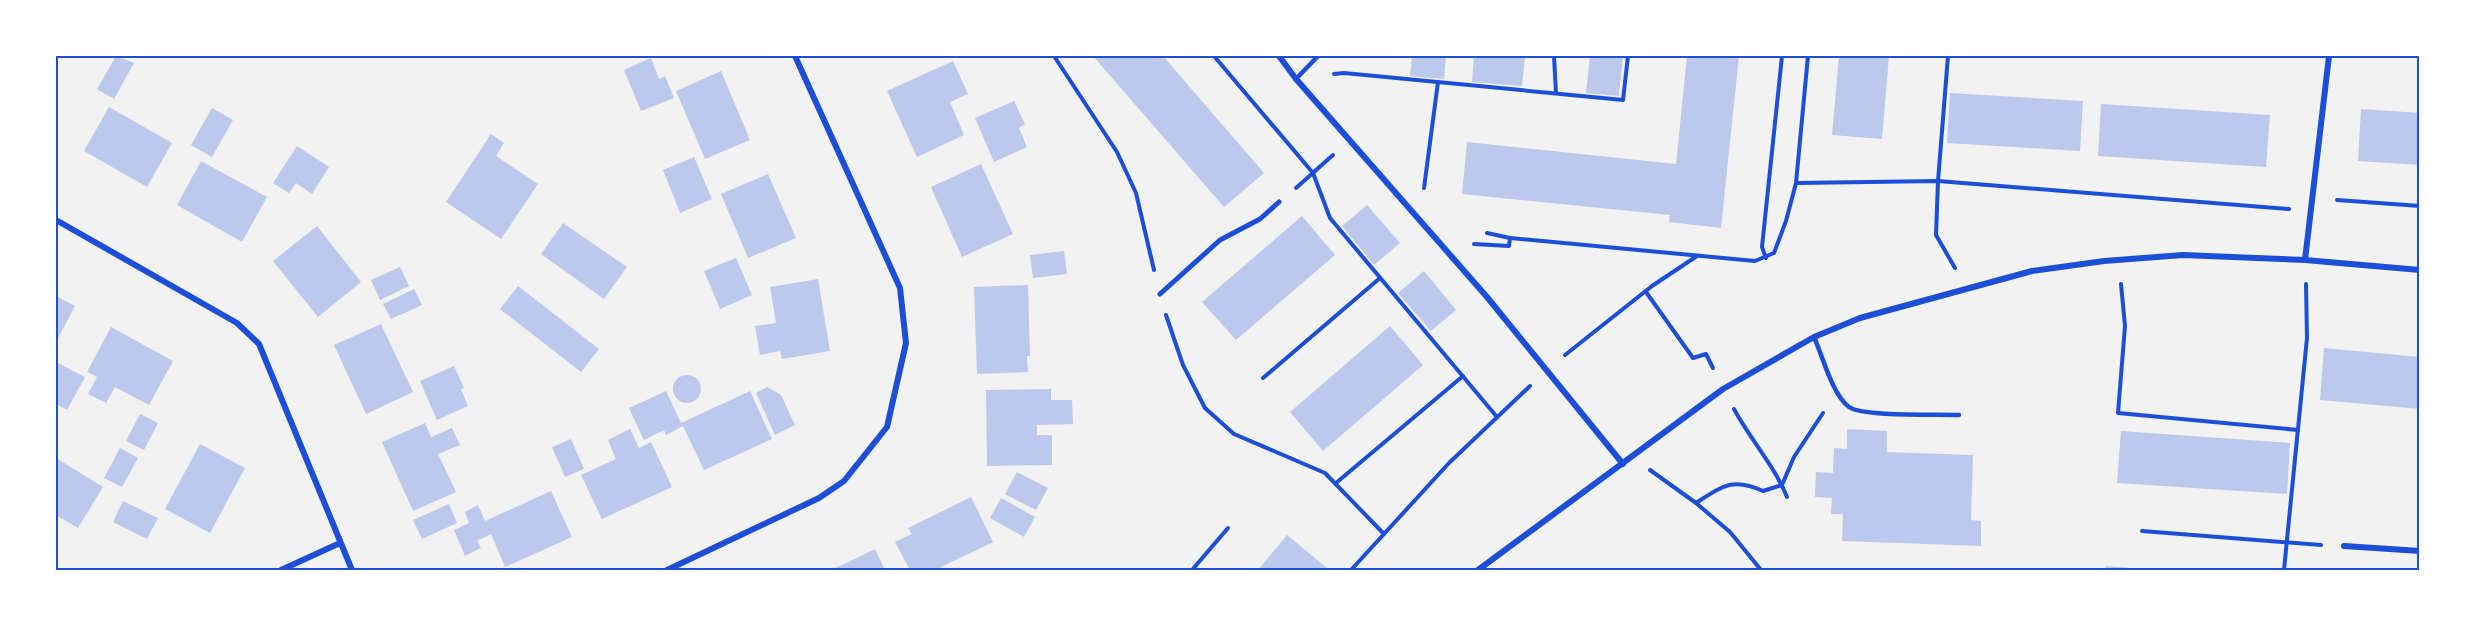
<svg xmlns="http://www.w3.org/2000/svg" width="2475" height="626" font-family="'Work Sans',sans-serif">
	<rect width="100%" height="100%" fill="#f2f2f2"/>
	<g fill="#bdc9ec">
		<polygon points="116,56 134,63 114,99 97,89"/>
		<polygon points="1093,56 1163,56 1264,173 1224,207"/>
		<polygon points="1412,56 1446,56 1444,79 1410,76"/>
		<polygon points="1474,56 1525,56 1522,86 1472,82"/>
		<polygon points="1590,56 1623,56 1619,96 1586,93"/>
		<polygon points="1687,56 1739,56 1721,228 1669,222 1670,215 1462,194 1467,142 1676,164"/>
		<polygon points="1839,56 1889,56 1882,139 1832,135"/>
		<polygon points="651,58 659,79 665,76 674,98 641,111 624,70"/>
		<polygon points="953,61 968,94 950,102 964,135 917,157 887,91"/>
		<polygon points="721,71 750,140 705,159 676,91"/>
		<polygon points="1950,93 2083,101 2080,151 1947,143"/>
		<polygon points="1014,101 1025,124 1019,128 1027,147 994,162 975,118"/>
		<polygon points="2101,104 2270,115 2266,167 2098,156"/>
		<polygon points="109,107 172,143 147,187 84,151"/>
		<polygon points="212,108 233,120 212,157 191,145"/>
		<polygon points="2361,109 2420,113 2420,165 2358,161"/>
		<polygon points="491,134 504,143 496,156 538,184 501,239 446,202"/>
		<polygon points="297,146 329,167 312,194 296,183 289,193 273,183"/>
		<polygon points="694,157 712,199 680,213 663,170"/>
		<polygon points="201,161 267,197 242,242 177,205"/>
		<polygon points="981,164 1013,234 962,257 931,187"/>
		<polygon points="768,174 796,238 748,258 721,194"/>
		<polygon points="1367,205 1400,243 1374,265 1342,226"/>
		<polygon points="1302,216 1335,255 1236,340 1202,302"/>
		<polygon points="563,223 627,267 604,299 541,254"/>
		<polygon points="317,226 361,282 318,317 273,261"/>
		<polygon points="1064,251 1067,274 1033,278 1030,255"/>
		<polygon points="736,258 752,295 720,309 704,271"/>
		<polygon points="400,267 409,286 380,300 371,280"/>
		<polygon points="1424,271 1456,310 1431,331 1398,293"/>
		<polygon points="818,279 830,351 782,359 780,351 760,355 755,326 776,323 770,287"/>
		<polygon points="1028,285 1030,356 1027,356 1028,372 977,374 974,287"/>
		<polygon points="518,286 599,349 581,372 500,309"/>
		<polygon points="414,289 422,305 391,319 383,304"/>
		<polygon points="56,296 75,306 56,342"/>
		<polygon points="381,324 413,392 366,414 334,345"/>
		<polygon points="1390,326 1423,365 1323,451 1290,412"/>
		<polygon points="111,327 173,361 149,405 115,387 106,403 88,394 97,377 87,372"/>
		<polygon points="2324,348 2420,357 2420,409 2320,400"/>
		<polygon points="56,362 85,377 67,410 56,404"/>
		<polygon points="454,366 464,388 461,389 468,406 437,420 420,381"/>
		<circle cx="687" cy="389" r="14"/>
		<polygon points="767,387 781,395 795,425 775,435 756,393"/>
		<polygon points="1051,389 1051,400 1072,400 1073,424 1037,425 1037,435 1052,435 1052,465 987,466 986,390"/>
		<polygon points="666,391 681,423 750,391 772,439 704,470 683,426 666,435 664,430 644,440 629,408"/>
		<polygon points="140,414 158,423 144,450 126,441"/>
		<polygon points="425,423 431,437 452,428 460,445 438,454 456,492 413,511 382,442"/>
		<polygon points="630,429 639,448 651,442 672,487 602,519 581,475 616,459 608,440"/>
		<polygon points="1847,429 1887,431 1887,452 1973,455 1971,520 1981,521 1981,546 1842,541 1843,514 1831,514 1832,498 1815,497 1816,472 1833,473 1834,448 1847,449"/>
		<polygon points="2121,431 2290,443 2287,494 2117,483"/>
		<polygon points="571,439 584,469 565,477 552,447"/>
		<polygon points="200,444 245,468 210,533 165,509"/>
		<polygon points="120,448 138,458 122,487 104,478"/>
		<polygon points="56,458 103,487 78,528 56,515"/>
		<polygon points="1017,472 1048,488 1036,510 1005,494"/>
		<polygon points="551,491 572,537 505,567 491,534 477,541 481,548 465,556 454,530 469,523 465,512 478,505 485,521"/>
		<polygon points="971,497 993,542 935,570 910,570 895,542 912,534 908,528"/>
		<polygon points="1001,498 1035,517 1024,537 990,518"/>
		<polygon points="123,501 158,518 147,539 113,522"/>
		<polygon points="449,504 457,523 422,539 413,520"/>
		<polygon points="1287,535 1327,568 1325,570 1258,570"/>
		<polygon points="875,549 885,570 831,570 842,565"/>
		<polygon points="2106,566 2145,569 2145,570 2106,570"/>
	</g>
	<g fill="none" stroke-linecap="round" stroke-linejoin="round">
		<g stroke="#1d4ed8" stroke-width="4">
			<polyline points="1054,56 1117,152 1136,193 1154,270"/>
			<polyline points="1214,56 1313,173 1330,218 1497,417"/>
			<polyline points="1554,56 1556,93"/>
			<polyline points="1948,56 1938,181 1936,235 1955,268"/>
			<polyline points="1334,74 1344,73 1623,100 1628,56"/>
			<polyline points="1796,183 1938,181 2289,209"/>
			<polyline points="1296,188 1333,155"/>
			<polyline points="1424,188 1438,82"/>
			<polyline points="2337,200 2420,206"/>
			<polyline points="1487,233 1510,238 1755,261 1774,253 1786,221 1796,183 1808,56"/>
			<polyline points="1474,244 1509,246 1510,238"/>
			<polyline points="1766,258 1762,247 1782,56"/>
			<polyline points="2121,284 2125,326 2118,413 2298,430"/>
			<polyline points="1646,292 1693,358 1706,354 1713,368"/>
			<polyline points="1166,315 1183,365 1205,408 1234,434 1325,473 1384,534"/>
			<polyline points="1565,355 1652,286 1697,256"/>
			<polyline points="1263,378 1380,278"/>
			<path d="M1734,409C1750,439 1774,465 1787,497"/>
			<polyline points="1650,470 1696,503 1730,532 1761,570"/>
			<polyline points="1336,483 1463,376"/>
			<path d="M1696,503C1722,486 1733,477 1763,491L1782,485L1794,457L1823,413"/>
			<polyline points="2142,531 2321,545"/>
			<polyline points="1192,570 1228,528"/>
			<polyline points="1351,570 1449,463 1530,386"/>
			<polyline points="2284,570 2307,338 2306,284"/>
		</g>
		<g stroke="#1d4ed8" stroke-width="4.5">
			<polyline points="1296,79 1318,56"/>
			<path d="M1814,337C1823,357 1832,394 1849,407C1863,417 1939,414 1959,415"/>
		</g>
		<polyline stroke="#1d4ed8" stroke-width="5" points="1160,294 1220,240 1260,219 1279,202"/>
		<g stroke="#1d4ed8" stroke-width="6">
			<polyline points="1279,56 1296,79 1487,297 1623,464"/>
			<polyline points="56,220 237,323 259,344 352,570"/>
			<polyline points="2305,260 2329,56"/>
			<polyline points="2344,546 2420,551"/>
			<polyline points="281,570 340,543"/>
			<polyline points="667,570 819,498 844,481 887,427 906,343 900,288 795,56"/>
			<polyline points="1478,570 1723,389 1814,337 1860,318 2032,271 2104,261 2183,255 2305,260 2420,270"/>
		</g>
	</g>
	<rect width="2475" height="626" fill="none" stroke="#ffffff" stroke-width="114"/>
	<rect x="57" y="57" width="2361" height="512" fill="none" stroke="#1d4ed8" stroke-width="2"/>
</svg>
